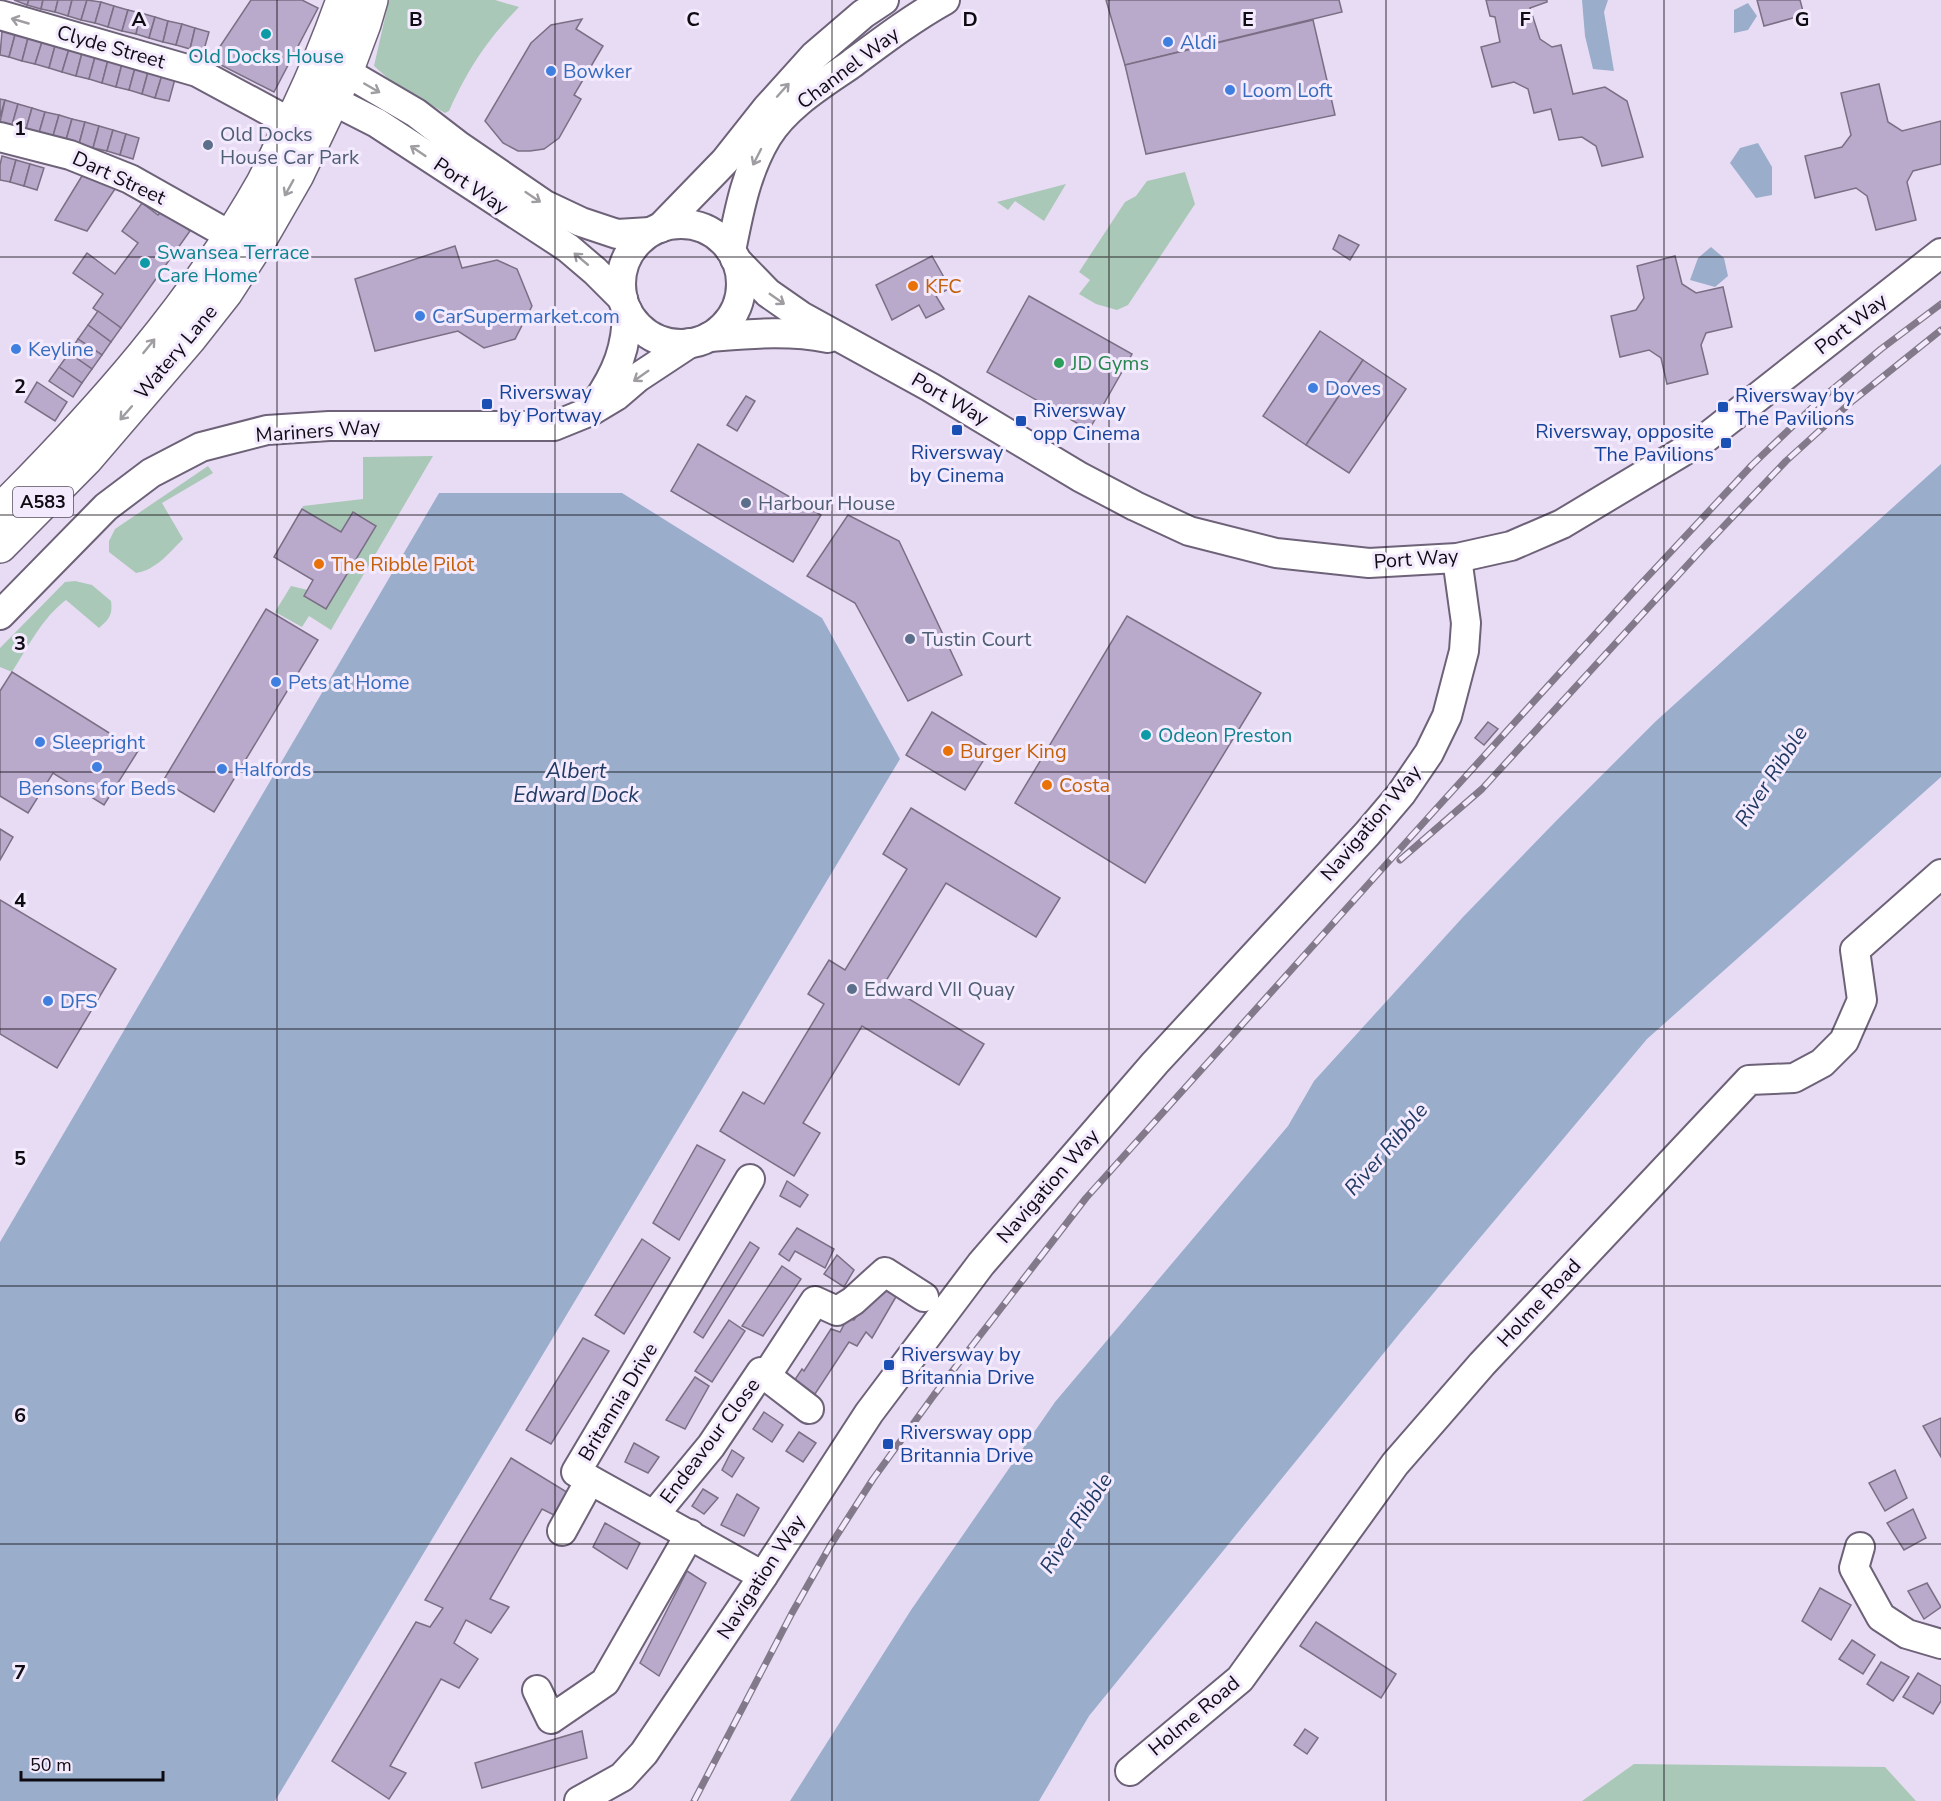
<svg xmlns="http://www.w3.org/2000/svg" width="1941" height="1801" font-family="'Nunito Sans',sans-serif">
	<rect width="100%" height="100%" fill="#e8dcf4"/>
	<g fill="#aac8b7">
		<path d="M389,0H495L519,7C487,40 468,69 449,111L445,113L392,82L374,66Z"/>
		<polygon points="1185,172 1195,204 1128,305 1117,310 1096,304 1079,294 1090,280 1079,272 1125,202 1136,196 1147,181"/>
		<polygon points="1066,184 1044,221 1015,201 1008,210 997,202"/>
		<polygon points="433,456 331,630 309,616 302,627 275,612 291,586 308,590 304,596 326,609 376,526 353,512 341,532 302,509 303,506 363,499 363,457"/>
		<path d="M208,466L213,473L162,503L183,539C169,553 156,570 136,573L109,552V541L115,529Z"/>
		<path d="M75,581L92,585L111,601C113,615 109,619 99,628L66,600C42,618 28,647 12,672L0,667V648L65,582Z"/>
		<polygon points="1634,1764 1885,1767 1916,1801 1582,1801"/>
	</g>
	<g fill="#9aaecc">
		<polygon points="1582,0 1608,0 1604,12 1614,71 1593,69 1585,36"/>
		<polygon points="1748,3 1757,16 1748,30 1734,33 1734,10"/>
		<polygon points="1758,143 1772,167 1772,195 1756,198 1730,163 1740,148"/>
		<polygon points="1711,247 1724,258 1728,276 1715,287 1690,280 1698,258"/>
		<polygon points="1941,464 1941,777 1647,1039 1400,1333 1089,1716 1039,1801 790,1801 911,1610 1055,1402 1288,1126 1314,1081 1463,917 1556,821 1656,721"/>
		<polygon points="439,493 622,493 822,618 900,759 275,1801 0,1801 0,1242"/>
	</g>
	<g fill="#b9a9ca" stroke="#7a6f85" stroke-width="1.5">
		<polygon points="14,0 29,0 27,5"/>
		<polygon points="29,0 43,0 41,9 27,5"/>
		<polygon points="43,0 58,0 55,12 41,9"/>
		<polygon points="58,0 72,0 68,16 55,12"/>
		<polygon points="72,0 87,0 81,20 68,16"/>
		<polygon points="87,0 101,2 95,23 81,20"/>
		<polygon points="251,0 302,0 318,8 274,92 211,60"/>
		<polygon points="1106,0 1339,0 1342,12 1125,65"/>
		<polygon points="1486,0 1547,0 1547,2 1530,8 1540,39 1552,47 1561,45 1573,94 1605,87 1627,101 1643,157 1602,166 1596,146 1582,137 1559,140 1551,109 1534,113 1528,89 1514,82 1492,87 1481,47 1500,42 1495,17 1490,16"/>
		<polygon points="1757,0 1800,0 1804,15 1764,26"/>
		<polygon points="101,2 114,6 108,27 95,23"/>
		<polygon points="114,6 128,10 122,31 108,27"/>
		<polygon points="128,10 141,13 136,34 122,31"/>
		<polygon points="141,13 155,17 149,38 136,34"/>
		<polygon points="155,17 168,21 163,42 149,38"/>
		<polygon points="582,19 576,29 603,46 574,95 581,99 559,138 544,149 530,151 518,151 503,143 485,121 531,43 551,25"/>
		<polygon points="1313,20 1335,115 1146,154 1125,65"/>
		<polygon points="168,21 182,24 176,45 163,42"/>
		<polygon points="182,24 195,28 190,49 176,45"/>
		<polygon points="195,28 209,32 203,53 190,49"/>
		<polygon points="2,31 15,35 9,57 0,55"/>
		<polygon points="15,35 28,38 22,61 9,57"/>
		<polygon points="28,38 42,42 35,64 22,61"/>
		<polygon points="42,42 55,46 49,68 35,64"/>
		<polygon points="55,46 69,49 62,72 49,68"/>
		<polygon points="69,49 82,53 76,76 62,72"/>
		<polygon points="82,53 95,57 89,79 76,76"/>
		<polygon points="95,57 108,60 102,83 89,79"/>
		<polygon points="108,60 122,64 116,87 102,83"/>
		<polygon points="122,64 135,68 129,90 116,87"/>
		<polygon points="135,68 148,72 142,94 129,90"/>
		<polygon points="148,72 162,75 155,98 142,94"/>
		<polygon points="162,75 175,79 169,101 155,98"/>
		<polygon points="1879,84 1888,122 1902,131 1941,121 1941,164 1913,171 1907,182 1916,220 1876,230 1867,196 1856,188 1815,198 1805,156 1842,147 1851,135 1841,93"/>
		<polygon points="0,99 5,100 0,117"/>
		<polygon points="5,100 18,104 12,125 0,122"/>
		<polygon points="18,104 32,108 26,129 12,125"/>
		<polygon points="32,108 45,112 39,133 26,129"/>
		<polygon points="45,112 59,115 53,136 39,133"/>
		<polygon points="59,115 72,119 66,140 53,136"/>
		<polygon points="72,119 85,122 79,144 66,140"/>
		<polygon points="85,122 99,126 93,148 79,144"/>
		<polygon points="99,126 113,130 107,151 93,148"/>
		<polygon points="113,130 126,134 120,155 107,151"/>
		<polygon points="126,134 139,138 133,159 120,155"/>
		<polygon points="2,156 16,160 10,182 0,180 0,165"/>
		<polygon points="16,160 30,164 24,186 10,182"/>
		<polygon points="30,164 44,168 37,190 24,186"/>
		<polygon points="82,176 117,186 87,231 55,220"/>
		<polygon points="142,203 158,215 162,211 190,231 121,328 93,308 103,294 73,273 87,253 115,274 138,243 122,231"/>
		<polygon points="1339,235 1359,245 1350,260 1333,249"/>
		<polygon points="455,246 462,268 497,260 517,269 532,306 515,339 484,348 458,331 375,351 355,279"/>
		<polygon points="932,256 950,288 936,296 944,309 926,318 919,305 892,320 876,285"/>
		<polygon points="1675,256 1682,284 1696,293 1723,287 1732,327 1706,333 1701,345 1708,374 1667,384 1661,358 1649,350 1620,357 1611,316 1636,310 1644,298 1637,266"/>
		<polygon points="1029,296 1132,354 1089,430 987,372"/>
		<polygon points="98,311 121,328 111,342 88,325"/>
		<polygon points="88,325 111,342 102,355 78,339"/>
		<polygon points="1320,331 1363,360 1306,445 1263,416"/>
		<polygon points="78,339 102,355 92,369 69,353"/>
		<polygon points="69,353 92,369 82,383 59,367"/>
		<polygon points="1363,360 1406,389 1349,473 1306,445"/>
		<polygon points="59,367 82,383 73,397 49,381"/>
		<polygon points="37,382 67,402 55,421 25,402"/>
		<polygon points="746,396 755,401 737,431 727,425"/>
		<polygon points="698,444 821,515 793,562 671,491"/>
		<polygon points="302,509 341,532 353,512 376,526 326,609 304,596 313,580 274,557"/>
		<polygon points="848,515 899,541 962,675 908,701 855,603 807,576"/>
		<polygon points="266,609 318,640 214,812 163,781"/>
		<polygon points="1127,616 1261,693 1145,883 1015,803"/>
		<polygon points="12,672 138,751 104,805 53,773 28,813 0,796 0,691"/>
		<polygon points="932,712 991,748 965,790 906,755"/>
		<polygon points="1488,722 1498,729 1484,745 1475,738"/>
		<polygon points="911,808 1060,898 1036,937 946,883 884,984 984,1044 959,1085 862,1026 803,1123 820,1133 794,1176 720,1131 743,1092 764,1104 824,1004 808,994 829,960 845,970 907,869 883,854"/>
		<polygon points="0,829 13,837 0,860"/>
		<polygon points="0,900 116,969 57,1068 0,1034"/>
		<polygon points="697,1145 725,1160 679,1240 653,1223"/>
		<polygon points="787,1181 808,1195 800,1207 780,1196"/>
		<polygon points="797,1228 834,1249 825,1268 795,1251 789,1261 779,1254"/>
		<polygon points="642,1239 670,1258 624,1334 595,1315"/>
		<polygon points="750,1242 759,1248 703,1338 694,1332"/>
		<polygon points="837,1255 854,1270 844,1287 824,1274"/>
		<polygon points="782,1266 801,1279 763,1336 742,1326"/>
		<polygon points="880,1288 897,1295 872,1338 866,1332 857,1346 849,1342 815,1394 794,1381 802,1369 804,1371 831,1329 840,1332 847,1319 854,1320 867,1301"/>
		<polygon points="729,1320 745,1331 712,1382 695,1371"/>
		<polygon points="583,1338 609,1351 551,1444 526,1430"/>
		<polygon points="695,1377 709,1386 685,1429 666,1420"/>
		<polygon points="764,1412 783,1425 772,1442 753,1429"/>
		<polygon points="1941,1418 1941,1457 1923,1426"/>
		<polygon points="799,1432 816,1443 803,1462 786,1451"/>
		<polygon points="634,1443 659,1457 648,1473 625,1462"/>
		<polygon points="732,1450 744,1458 732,1477 722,1470"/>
		<polygon points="511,1458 570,1494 558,1517 542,1509 490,1599 509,1607 491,1633 466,1620 454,1643 478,1659 459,1688 441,1679 390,1766 406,1773 389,1799 332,1761 416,1622 430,1627 443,1608 425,1600"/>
		<polygon points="1895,1470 1907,1498 1885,1511 1869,1483"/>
		<polygon points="703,1489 718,1498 704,1514 692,1506"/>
		<polygon points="737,1494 759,1508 744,1536 721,1525"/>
		<polygon points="1913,1509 1926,1538 1904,1550 1887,1523"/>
		<polygon points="605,1523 640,1543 627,1569 593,1547"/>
		<polygon points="687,1571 706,1583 659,1676 640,1663"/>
		<polygon points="1927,1583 1941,1607 1924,1619 1908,1591"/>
		<polygon points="1820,1588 1851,1605 1831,1640 1802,1621"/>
		<polygon points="1316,1622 1396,1674 1381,1698 1300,1646"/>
		<polygon points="1852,1640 1875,1655 1863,1674 1839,1659"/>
		<polygon points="1881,1662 1909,1677 1893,1701 1867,1684"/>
		<polygon points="1918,1673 1941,1686 1941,1701 1933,1714 1903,1697"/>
		<polygon points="1305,1729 1318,1738 1307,1754 1294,1745"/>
		<polygon points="582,1731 587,1758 482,1788 475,1763"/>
	</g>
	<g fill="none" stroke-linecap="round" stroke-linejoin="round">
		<defs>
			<g id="minor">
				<polyline points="0,15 197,72 310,133"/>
				<polyline points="325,63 346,72 416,113 459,146 545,205 581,222 617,234 650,232"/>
				<polyline points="312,90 377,123 568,248 595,271 623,299"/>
				<polyline points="0,137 70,155 130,179 231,236"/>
				<circle cx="681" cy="284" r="60"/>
				<polyline points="660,228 725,161 767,108 814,56 863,14 884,0"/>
				<path d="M731,251C739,211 746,172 767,137C786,106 821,85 850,65C881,42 911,19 945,0"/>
				<polyline points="735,259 768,293 801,316 930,387 1080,477 1135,506 1189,531 1276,553 1369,563 1457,558 1511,546 1562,524 1707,437 1941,253"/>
				<path d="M709,337C749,334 788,330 828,338"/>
				<path d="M596,403C617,372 627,348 627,310"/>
				<polyline points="0,615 106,507 151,473 201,447 267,430 329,426 554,426 591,411 616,396 637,378 690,343"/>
				<polyline points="750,1179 576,1472 763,1576"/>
				<polyline points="766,1376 815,1301 837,1311 853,1301 885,1272 924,1297"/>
				<polyline points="654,1515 711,1446 761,1372 809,1409"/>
				<polyline points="562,1531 590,1480"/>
				<polyline points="1860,1547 1854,1568 1881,1617 1907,1634 1941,1644"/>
				<polyline points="537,1690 551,1719 605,1682 690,1534"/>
				<polyline points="1130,1771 1240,1679 1395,1464 1482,1364 1749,1080 1794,1078 1822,1063 1844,1041 1862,1000 1855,950 1941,874"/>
				<polyline points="579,1801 622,1777 644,1753 763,1576 869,1413 981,1264 1155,1063 1367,834 1401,794 1429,753 1447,716 1464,651 1466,623 1457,558"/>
			</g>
			<g id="highway">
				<path d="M0,511C99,412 194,305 263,183C276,159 286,133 298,109C315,73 330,37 343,0"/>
				<polyline points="0,546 86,459 189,339 226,292 259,241 297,175 346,72 364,24 371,0"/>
			</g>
		</defs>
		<use href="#minor" stroke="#6d6278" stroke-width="32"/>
		<use href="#highway" stroke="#6d6278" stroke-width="36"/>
		<use href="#minor" stroke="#fff" stroke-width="28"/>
		<use href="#highway" stroke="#fff" stroke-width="33"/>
		<defs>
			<g id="rail">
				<polyline points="1400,860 1482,789 1703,548 1786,461 1850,403 1941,330"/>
				<polyline points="694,1801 792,1613 830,1546 873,1479 934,1395 1086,1198 1435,810 1638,587 1752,465 1821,399 1881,349 1941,304"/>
			</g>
		</defs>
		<use href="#rail" stroke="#827a8a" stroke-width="7"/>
		<use href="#rail" stroke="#f4eafe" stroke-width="4.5" stroke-dasharray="14" stroke-linecap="butt"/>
	</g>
	<defs><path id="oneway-shaft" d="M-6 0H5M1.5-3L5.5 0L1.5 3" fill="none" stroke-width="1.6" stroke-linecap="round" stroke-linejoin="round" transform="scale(1.5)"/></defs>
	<g stroke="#9f9da1">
		<use href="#oneway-shaft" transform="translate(20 21) rotate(-164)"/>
		<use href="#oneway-shaft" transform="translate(372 88) rotate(30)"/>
		<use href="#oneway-shaft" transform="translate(783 90) rotate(-48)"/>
		<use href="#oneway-shaft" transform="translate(418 151) rotate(-146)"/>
		<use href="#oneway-shaft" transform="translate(757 157) rotate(117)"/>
		<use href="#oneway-shaft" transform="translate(289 188) rotate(119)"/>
		<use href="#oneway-shaft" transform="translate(533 197) rotate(34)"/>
		<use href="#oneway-shaft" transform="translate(581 259) rotate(-140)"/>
		<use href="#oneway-shaft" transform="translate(777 299) rotate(35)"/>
		<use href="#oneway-shaft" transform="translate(149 346) rotate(-51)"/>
		<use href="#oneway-shaft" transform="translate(641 376) rotate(145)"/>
		<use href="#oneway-shaft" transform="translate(126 413) rotate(131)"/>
	</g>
	<path fill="none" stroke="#0f0b13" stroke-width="1.5" stroke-opacity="0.55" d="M277,0V1801M555,0V1801M832,0V1801M1109,0V1801M1386,0V1801M1664,0V1801M0,257H1941M0,515H1941M0,772H1941M0,1029H1941M0,1286H1941M0,1544H1941"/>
	<g fill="#0f9aa8" stroke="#f4eafe" stroke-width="2">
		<circle cx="266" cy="34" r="6"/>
		<circle cx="145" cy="263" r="6"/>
		<circle cx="1146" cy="735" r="6"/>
	</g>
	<g fill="#3f7fe0" stroke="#f4eafe" stroke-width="2">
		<circle cx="1168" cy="42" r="6"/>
		<circle cx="551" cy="71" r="6"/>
		<circle cx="1230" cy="90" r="6"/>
		<circle cx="420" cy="316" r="6"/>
		<circle cx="16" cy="349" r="6"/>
		<circle cx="1313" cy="388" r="6"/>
		<circle cx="276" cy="682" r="6"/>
		<circle cx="40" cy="742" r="6"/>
		<circle cx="97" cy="767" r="6"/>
		<circle cx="222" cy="769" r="6"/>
		<circle cx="48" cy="1001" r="6"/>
	</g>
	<g fill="#5c6f8a" stroke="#f4eafe" stroke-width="2">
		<circle cx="208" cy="145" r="6"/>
		<circle cx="746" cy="503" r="6"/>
		<circle cx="910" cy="639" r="6"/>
		<circle cx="852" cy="989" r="6"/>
	</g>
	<g fill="#e8710a" stroke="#f4eafe" stroke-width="2">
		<circle cx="913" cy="286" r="6"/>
		<circle cx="319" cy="564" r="6"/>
		<circle cx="948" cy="751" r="6"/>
		<circle cx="1047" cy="785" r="6"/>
	</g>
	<circle fill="#2e9e5b" stroke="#f4eafe" stroke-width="2" cx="1059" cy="363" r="6"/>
	<g fill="#1a4fb4" stroke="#f4eafe" stroke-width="2">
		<rect x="481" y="398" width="12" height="12" rx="3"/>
		<rect x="1717" y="401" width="12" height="12" rx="3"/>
		<rect x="1015" y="415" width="12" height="12" rx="3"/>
		<rect x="951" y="424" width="12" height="12" rx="3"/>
		<rect x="1720" y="437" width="12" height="12" rx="3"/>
		<rect x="883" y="1359" width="12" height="12" rx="3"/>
		<rect x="882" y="1438" width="12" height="12" rx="3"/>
	</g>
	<g text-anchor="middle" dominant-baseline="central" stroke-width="6" stroke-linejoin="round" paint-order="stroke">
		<rect fill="#f4eafe" stroke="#544e5a" stroke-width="1.5" x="13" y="487" width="60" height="30" rx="4.5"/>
		<g font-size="18" font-weight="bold" fill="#0f0b13">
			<text x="43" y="502">A583</text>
		</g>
		<g font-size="20" fill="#366cbe" stroke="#f4eafe" text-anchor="start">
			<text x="1180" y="42">Aldi</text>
			<text x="563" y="71">Bowker</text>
			<text x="1242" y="90">Loom Loft</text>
			<text x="432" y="316">CarSupermarket.com</text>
			<text x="28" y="349">Keyline</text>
			<text x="1325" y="388">Doves</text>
			<text x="288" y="682">Pets at Home</text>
			<text x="52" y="742">Sleepright</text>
			<text x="234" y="769">Halfords</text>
			<text x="97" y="788" text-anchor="middle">Bensons for Beds</text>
			<text x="60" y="1001">DFS</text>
		</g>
		<g font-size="20" fill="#0f0b13" stroke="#f4eafe">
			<text transform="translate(111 47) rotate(16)">Clyde Street</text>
			<text transform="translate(848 68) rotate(-37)">Channel Way</text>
			<text transform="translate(119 178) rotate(25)">Dart Street</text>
			<text transform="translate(471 186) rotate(34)">Port Way</text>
			<text transform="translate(1851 324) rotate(-38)">Port Way</text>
			<text transform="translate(176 352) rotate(-50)">Watery Lane</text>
			<text transform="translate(950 399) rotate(30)">Port Way</text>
			<text transform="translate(318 431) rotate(-4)">Mariners Way</text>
			<text transform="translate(1416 559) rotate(-4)">Port Way</text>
			<text transform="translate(1371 823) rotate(-50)">Navigation Way</text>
			<text transform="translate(1048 1186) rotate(-49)">Navigation Way</text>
			<text transform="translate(1539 1303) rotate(-47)">Holme Road</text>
			<text transform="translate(618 1402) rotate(-59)">Britannia Drive</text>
			<text transform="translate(710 1441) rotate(-53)">Endeavour Close</text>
			<text transform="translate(761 1577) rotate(-57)">Navigation Way</text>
			<text transform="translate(1194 1716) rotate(-40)">Holme Road</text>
		</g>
		<g font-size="20" fill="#0d838f" stroke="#f4eafe" text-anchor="start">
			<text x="266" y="56" text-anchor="middle">Old Docks House</text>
			<text x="157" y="252">Swansea Terrace<tspan x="157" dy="23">Care Home</tspan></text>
			<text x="1158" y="735">Odeon Preston</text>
		</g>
		<g font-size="20" fill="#4e5e75" stroke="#f4eafe" text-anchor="start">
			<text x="220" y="134">Old Docks<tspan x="220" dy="23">House Car Park</tspan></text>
			<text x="758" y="503">Harbour House</text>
			<text x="922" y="639">Tustin Court</text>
			<text x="864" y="989">Edward VII Quay</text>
		</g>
		<g font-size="20" fill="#c56008" stroke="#f4eafe" text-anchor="start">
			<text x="925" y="286">KFC</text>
			<text x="331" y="564">The Ribble Pilot</text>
			<text x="960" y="751">Burger King</text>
			<text x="1059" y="785">Costa</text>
		</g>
		<g font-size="20" fill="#27864d" stroke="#f4eafe" text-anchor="start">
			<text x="1071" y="363">JD Gyms</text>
		</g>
		<g font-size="20" fill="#164399" stroke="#f4eafe" text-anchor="start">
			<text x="499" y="392">Riversway<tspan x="499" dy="23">by Portway</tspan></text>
			<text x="1735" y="395">Riversway by<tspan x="1735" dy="23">The Pavilions</tspan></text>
			<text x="1033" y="410">Riversway<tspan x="1033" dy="23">opp Cinema</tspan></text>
			<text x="1714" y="431" text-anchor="end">Riversway, opposite<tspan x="1714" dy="23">The Pavilions</tspan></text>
			<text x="957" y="452" text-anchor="middle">Riversway<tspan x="957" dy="23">by Cinema</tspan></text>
			<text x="901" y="1354">Riversway by<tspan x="901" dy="23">Britannia Drive</tspan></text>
			<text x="900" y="1432">Riversway opp<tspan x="900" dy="23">Britannia Drive</tspan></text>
		</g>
		<g font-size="21" font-style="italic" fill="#1f3962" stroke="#f4eafe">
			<text x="576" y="771">Albert<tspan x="576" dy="24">Edward Dock</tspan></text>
			<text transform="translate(1771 776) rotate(-57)">River Ribble</text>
			<text transform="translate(1386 1149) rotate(-49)">River Ribble</text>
			<text transform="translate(1076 1523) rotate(-57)">River Ribble</text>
		</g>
	</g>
	<g font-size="20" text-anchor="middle" font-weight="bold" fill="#0f0b13" stroke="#f4eafe" stroke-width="6" stroke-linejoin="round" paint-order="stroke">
		<text x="139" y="26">A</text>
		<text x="416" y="26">B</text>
		<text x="693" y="26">C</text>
		<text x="970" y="26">D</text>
		<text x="1248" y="26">E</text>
		<text x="1525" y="26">F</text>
		<text x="1802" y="26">G</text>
		<text x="20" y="135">1</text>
		<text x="20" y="393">2</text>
		<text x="20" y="650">3</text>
		<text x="20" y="907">4</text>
		<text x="20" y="1165">5</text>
		<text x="20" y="1422">6</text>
		<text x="20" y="1679">7</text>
	</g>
	<path d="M21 1771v9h142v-9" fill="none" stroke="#0f0b13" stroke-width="3"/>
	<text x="30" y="1771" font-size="18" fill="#0f0b13" stroke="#f4eafe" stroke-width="4.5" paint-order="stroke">50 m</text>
</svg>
